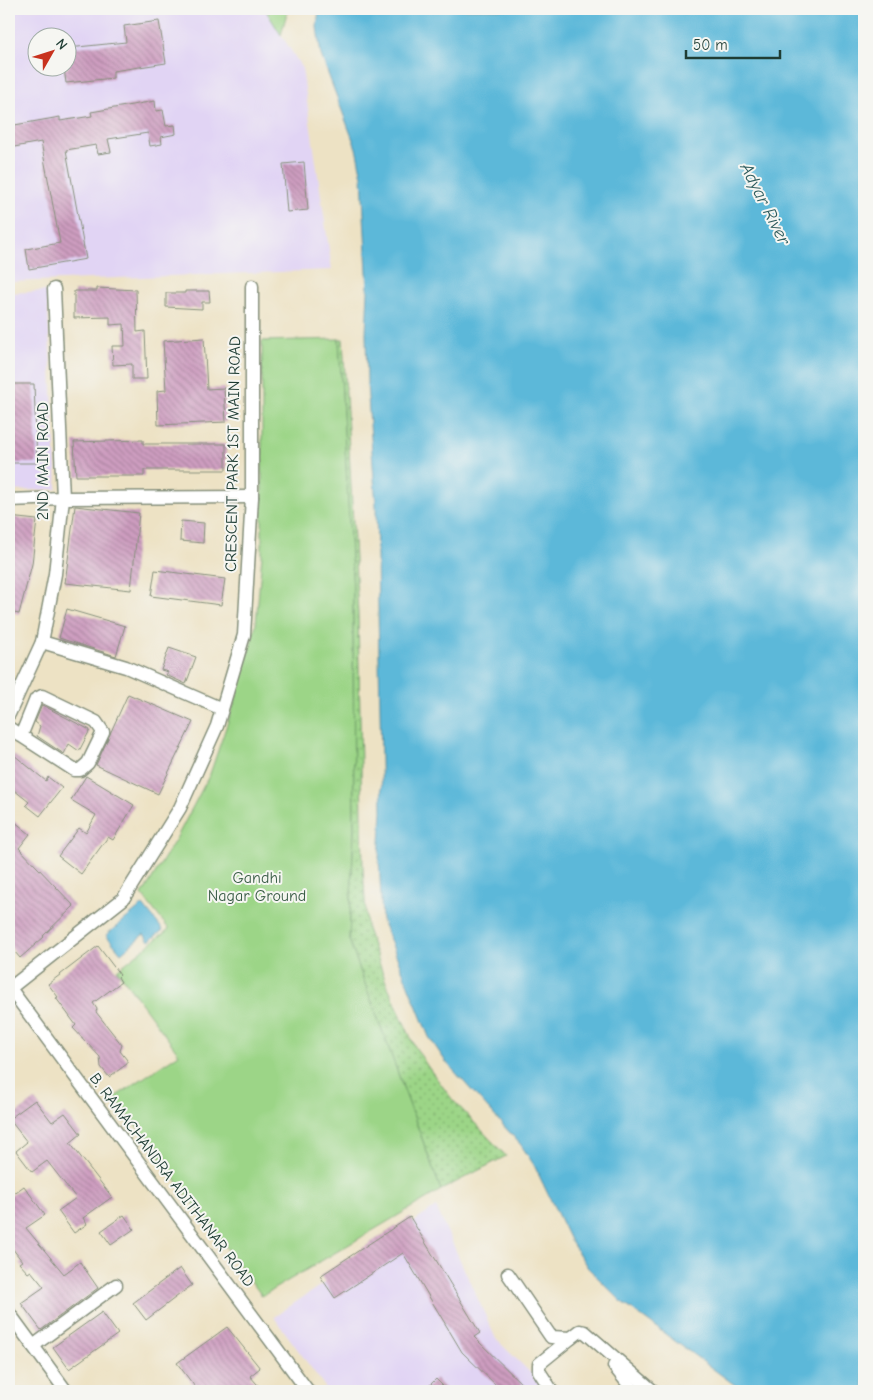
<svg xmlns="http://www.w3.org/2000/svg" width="873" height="1400" font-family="'Comic Neue',sans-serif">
	<defs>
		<pattern id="garden-dots" width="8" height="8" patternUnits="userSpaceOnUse" patternTransform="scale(1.25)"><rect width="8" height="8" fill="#9cd587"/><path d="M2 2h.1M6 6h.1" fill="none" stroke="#7fae6f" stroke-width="1.8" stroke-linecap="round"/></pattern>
		<pattern id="building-back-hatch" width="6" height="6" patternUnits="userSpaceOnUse" patternTransform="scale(1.25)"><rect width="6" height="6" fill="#ce9dc0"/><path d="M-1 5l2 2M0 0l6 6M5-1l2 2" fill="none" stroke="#a7819d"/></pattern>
	</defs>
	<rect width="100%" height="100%" fill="#f6f6f2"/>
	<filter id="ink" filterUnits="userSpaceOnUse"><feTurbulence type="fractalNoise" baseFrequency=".02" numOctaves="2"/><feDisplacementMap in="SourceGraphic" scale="10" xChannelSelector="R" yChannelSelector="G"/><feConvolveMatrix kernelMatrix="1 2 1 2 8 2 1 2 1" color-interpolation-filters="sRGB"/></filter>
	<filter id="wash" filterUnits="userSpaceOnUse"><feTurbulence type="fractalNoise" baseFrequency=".0096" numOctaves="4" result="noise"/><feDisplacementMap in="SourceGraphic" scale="20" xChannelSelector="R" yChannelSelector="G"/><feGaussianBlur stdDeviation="1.12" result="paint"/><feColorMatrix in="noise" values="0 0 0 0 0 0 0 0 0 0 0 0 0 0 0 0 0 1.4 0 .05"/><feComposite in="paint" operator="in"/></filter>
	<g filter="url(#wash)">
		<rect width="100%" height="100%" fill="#ede2c4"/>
		<g fill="#e1d4f4" fill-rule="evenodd">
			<path d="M9,9H265L302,68L332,270L9,282ZM38,38H68V68H38Z"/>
			<polygon points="47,291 57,489 9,491 9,293"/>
			<polygon points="436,1207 496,1339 549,1391 328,1391 274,1317"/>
		</g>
		<g fill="#9cd587" stroke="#5e895e">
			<polygon points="265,9 288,9 281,35"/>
			<polygon points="339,339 353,590 354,831 349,940 441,1190 262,1296 115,1097 179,1054 117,970 169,929 142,895 177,837 210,774 239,689 256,624 262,555 262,341"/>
		</g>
		<polygon fill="url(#garden-dots)" stroke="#5e895e" points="339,339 343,339 358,615 363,868 367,929 386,982 414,1045 428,1067 452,1099 506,1156 441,1190 349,940 354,831 353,590"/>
		<g fill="#5bb8d9" stroke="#3d7a86">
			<polygon points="319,9 864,9 864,1391 743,1391 623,1303 588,1268 570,1240 534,1165 521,1145 446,1062 429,1037 382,920 379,858 382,811 376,506 367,384 366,333 368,291 362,177 356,148 321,55 317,27"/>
			<polygon points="143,905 163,930 149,941 144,934 121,953 106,935"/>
		</g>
		<g id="blocks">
			<g fill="url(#building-back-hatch)">
				<polygon points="159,21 166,63 113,71 113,78 66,83 64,68 68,68 68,48 126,42 124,26"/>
				<polygon points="155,101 156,111 163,110 166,126 175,125 176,134 161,137 162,144 150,146 148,133 108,139 111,152 98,154 96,145 66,150 86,259 29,269 26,249 60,243 41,142 9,148 9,126 60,117 60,121 92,116 91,112"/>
				<polygon points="304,162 308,210 287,212 283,164"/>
				<polygon points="97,288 136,290 137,332 145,331 147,379 132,379 132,364 113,365 112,346 125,346 124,324 110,325 110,317 74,318 74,291 97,291"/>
				<polygon points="185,291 209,291 210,302 202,302 202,309 166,307 166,293 185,293"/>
				<polygon points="204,338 207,389 224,388 226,422 158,425 157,391 166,390 163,341"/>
				<polygon points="9,384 34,384 37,463 9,463 9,436 12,436"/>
				<polygon points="143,440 143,444 226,444 226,470 144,470 144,476 76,476 74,442"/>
				<polygon points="75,506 139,513 131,590 65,583"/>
				<polygon points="9,517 37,520 32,564 19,614 9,612"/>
				<polygon points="181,521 204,523 203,543 180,541"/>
				<polygon points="155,570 225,579 221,605 151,596"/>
				<polygon points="67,609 125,626 116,656 59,638"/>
				<polygon points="169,648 196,657 186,684 166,675 168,672 161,670"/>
				<polygon points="128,694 193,722 158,794 96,765"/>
				<polygon points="42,705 90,730 79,751 69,744 64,754 37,736 40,726 35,722"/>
				<polygon points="14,755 46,781 48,777 62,788 40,816 26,805 29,802 9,786 9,762"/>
				<polygon points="86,776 134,805 113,840 108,837 81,874 58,856 79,828 86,833 96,815 71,800"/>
				<polygon points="9,817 30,834 19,848 74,906 43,936 44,937 20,958 9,945"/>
				<polygon points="98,946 120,975 118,977 121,982 93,1003 97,1009 96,1012 122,1045 120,1051 127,1060 127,1064 109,1077 101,1067 100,1057 73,1028 76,1025 56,998 58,997 48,984"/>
				<polygon points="35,1100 52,1122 65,1113 81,1134 70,1143 112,1197 83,1218 87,1224 74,1233 58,1211 76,1198 47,1161 32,1172 16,1151 27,1142 9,1119"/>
				<polygon points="24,1186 45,1215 26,1228 64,1274 80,1262 98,1288 41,1330 21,1303 44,1287 31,1271 28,1273 19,1263 22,1261 9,1244 9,1197"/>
				<polygon points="124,1215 134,1229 111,1245 101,1231"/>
				<polygon points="410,1217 480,1333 474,1337 529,1391 502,1391 462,1352 403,1253 335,1298 320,1276"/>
				<polygon points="180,1268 192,1285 146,1320 133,1303"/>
				<polygon points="102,1312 118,1334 69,1369 53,1347"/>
				<polygon points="227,1327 260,1368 250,1376 263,1391 198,1391 177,1363"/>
				<polygon points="436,1379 448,1391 424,1391"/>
			</g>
		</g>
	</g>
	<g filter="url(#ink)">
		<use href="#blocks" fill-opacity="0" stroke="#86907c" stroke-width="1"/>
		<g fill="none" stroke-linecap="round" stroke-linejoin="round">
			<defs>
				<g id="street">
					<polyline points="9,500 63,498 252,497"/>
					<polyline points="42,642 126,667 222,709"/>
					<polyline points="9,714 42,642 55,574 63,498 54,289"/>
					<polyline points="9,728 74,770 80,770 88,763 103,732 96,722 42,696 36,699 21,736"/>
					<polyline points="9,987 308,1391"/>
					<polyline points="9,989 123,899 180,808 217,726 244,635 252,497 252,286"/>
					<polyline points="508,1274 551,1337 571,1338 580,1331 585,1332 653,1391"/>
					<polyline points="9,1313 66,1391"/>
					<polyline points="33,1346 116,1285"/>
					<polyline points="614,1366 634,1391"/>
					<polyline points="552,1391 539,1371 539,1364 571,1338"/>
				</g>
			</defs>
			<use href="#street" stroke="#86907c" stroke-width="15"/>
			<use href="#street" stroke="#fff" stroke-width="12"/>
		</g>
	</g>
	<g text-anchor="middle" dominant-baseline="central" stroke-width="4" stroke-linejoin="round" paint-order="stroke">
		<g font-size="16" fill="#1f3d34" stroke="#f6f6f2">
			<text transform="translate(233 454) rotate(-89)">CRESCENT PARK 1ST MAIN ROAD</text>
			<text transform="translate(43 461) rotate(-90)">2ND MAIN ROAD</text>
			<text transform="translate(172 1180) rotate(53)">B. RAMACHANDRA ADITHANAR ROAD</text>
		</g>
		<g font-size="16" fill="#385b45" stroke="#f6f6f2">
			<text x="257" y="878">Gandhi<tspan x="257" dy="18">Nagar Ground</tspan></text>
		</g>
		<g font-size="18" font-style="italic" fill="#2e5c5d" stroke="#f6f6f2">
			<text transform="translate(765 204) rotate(63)">Adyar River</text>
		</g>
	</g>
	<rect width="873" height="1400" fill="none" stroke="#f6f6f2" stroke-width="30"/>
	<g transform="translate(52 52) rotate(51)"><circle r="24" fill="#f6f6f2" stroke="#a0aca6"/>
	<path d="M0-4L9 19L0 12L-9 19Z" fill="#c8321e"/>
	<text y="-8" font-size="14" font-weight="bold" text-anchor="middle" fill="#1f3d34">N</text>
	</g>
	<path d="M686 50v8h94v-8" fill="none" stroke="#1f3d34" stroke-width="2.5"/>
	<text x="693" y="50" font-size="15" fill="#1f3d34" stroke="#f6f6f2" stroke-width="4" paint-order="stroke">50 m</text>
</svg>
